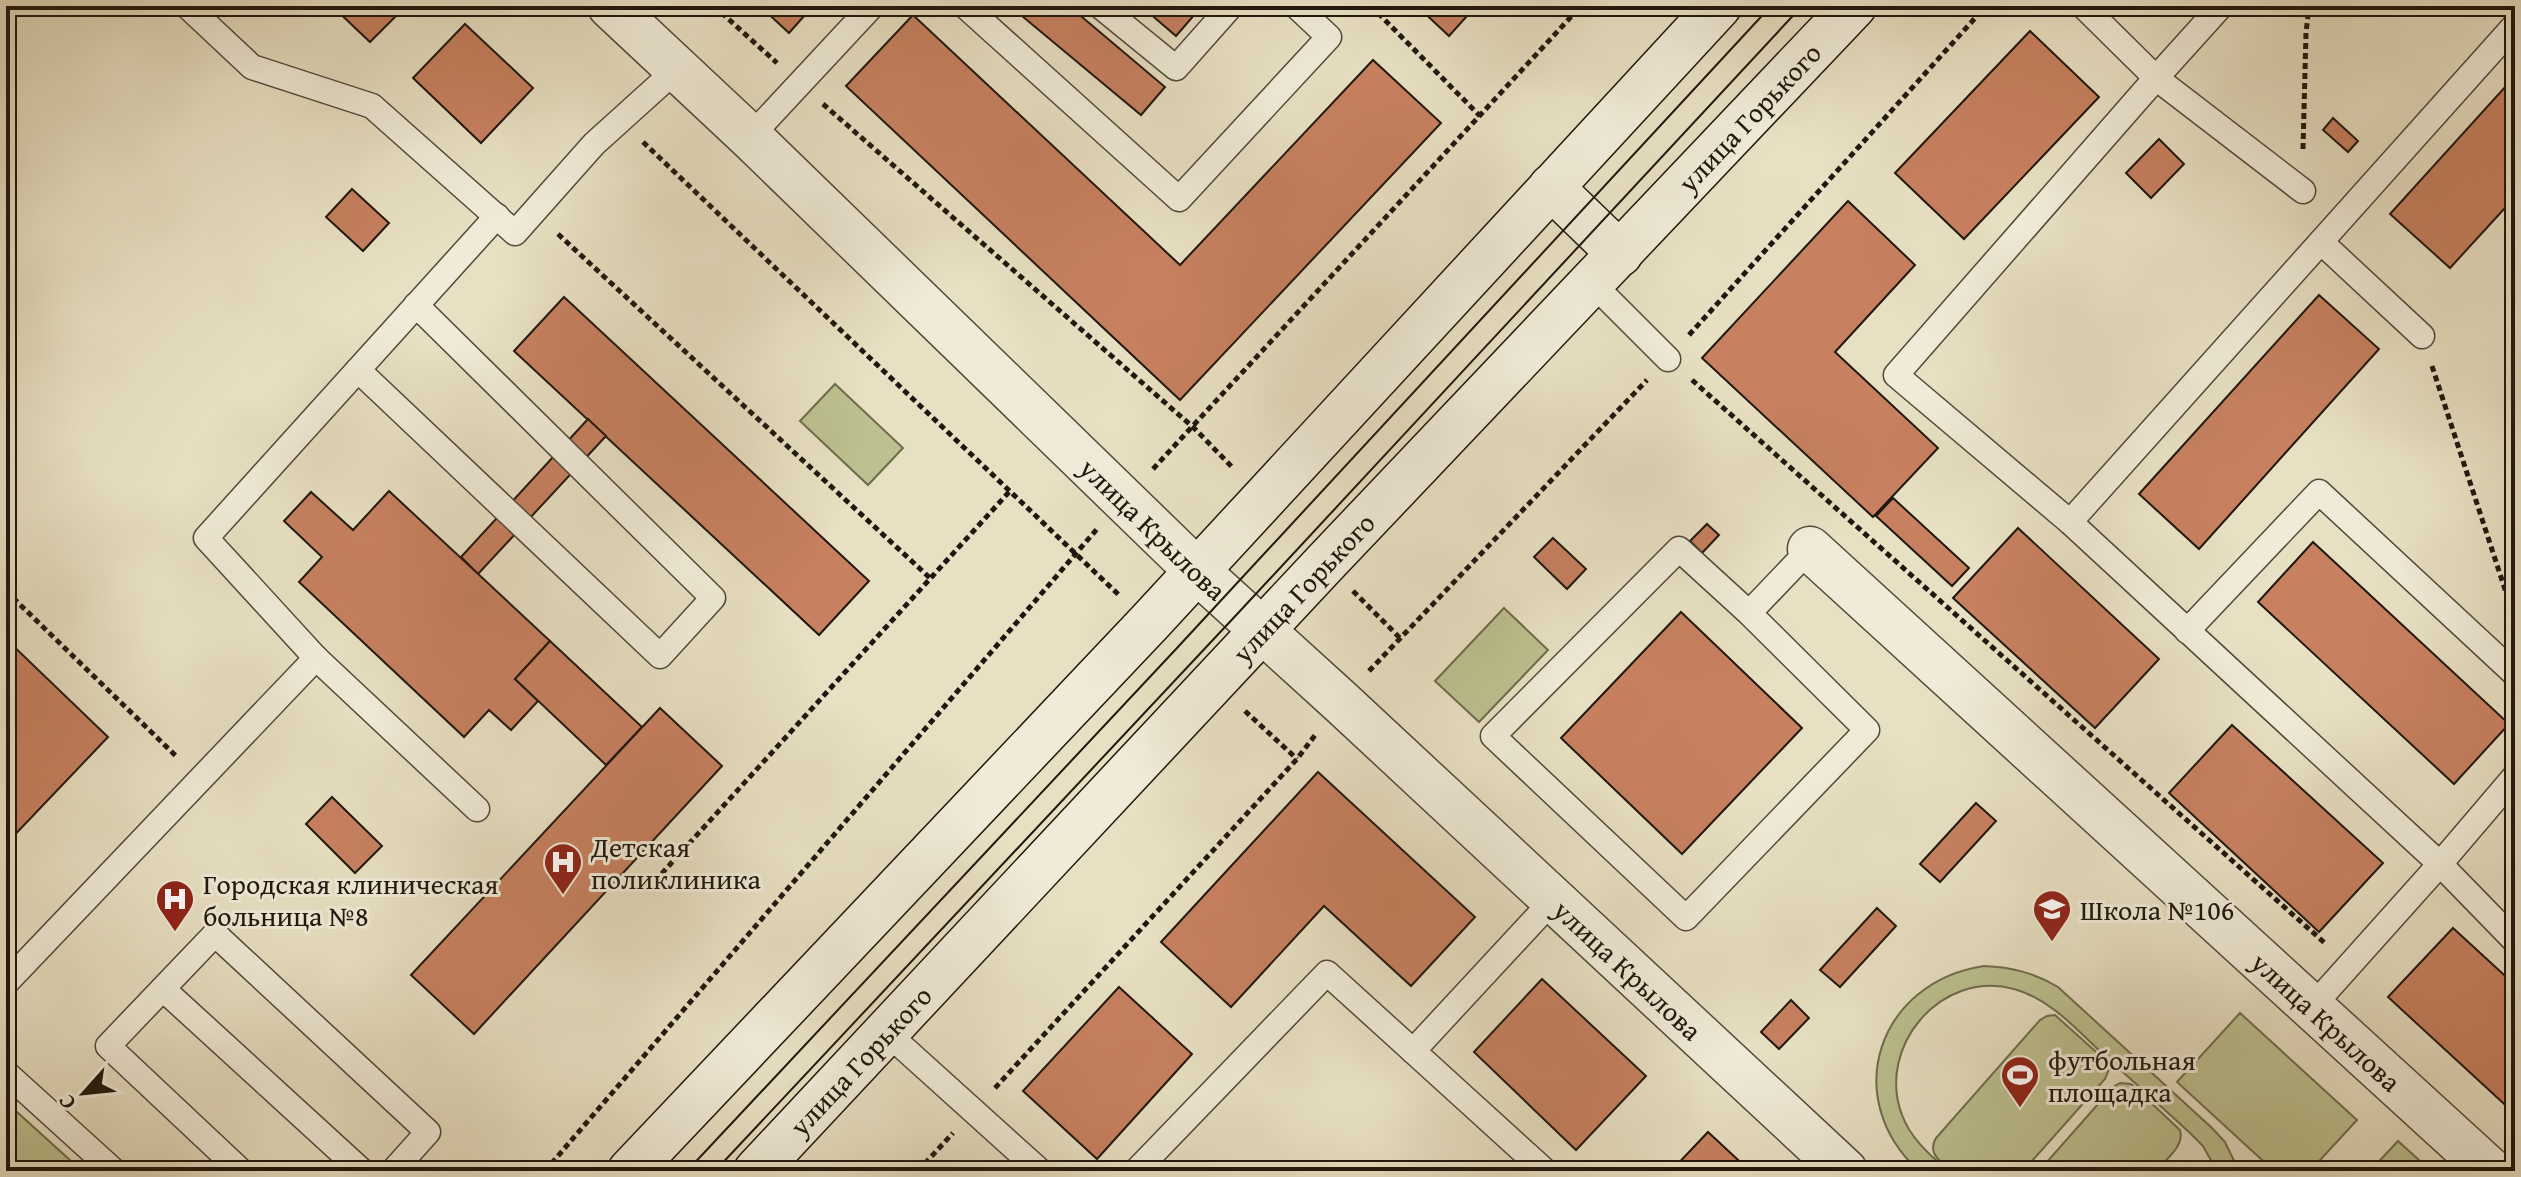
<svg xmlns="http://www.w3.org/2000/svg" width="2521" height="1177" font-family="'Gentium Book Plus',serif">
	<rect width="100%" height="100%" fill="#e8e0c3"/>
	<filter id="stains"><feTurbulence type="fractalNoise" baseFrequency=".0025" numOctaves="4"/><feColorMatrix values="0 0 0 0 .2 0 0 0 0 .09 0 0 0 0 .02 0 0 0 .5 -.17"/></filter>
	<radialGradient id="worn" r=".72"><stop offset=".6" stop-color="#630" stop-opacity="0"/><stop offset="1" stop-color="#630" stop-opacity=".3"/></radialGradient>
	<g fill="#bdc08f" stroke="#6e6c4e" stroke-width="2">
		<polygon points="835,384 903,448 868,485 800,421"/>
		<polygon points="1504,608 1548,650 1479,722 1435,681"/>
		<path d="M1984,966C2012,967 2034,973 2058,987L2212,1128L2225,1142L2239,1171H2217L2203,1146L2191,1134C2163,1108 2134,1082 2106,1057C2078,1031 2051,999 2014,989C1941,969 1876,1047 1902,1115C1911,1139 1930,1155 1948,1171H1919C1839,1098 1878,982 1984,966Z"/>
		<polygon points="2240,1013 2357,1120 2310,1171 2274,1171 2177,1082"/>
		<path d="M2055,1015L2104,1059L2109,1069L2105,1079L2023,1171H1951C1940,1161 1927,1153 1936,1138L2040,1020L2047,1016Z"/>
		<path d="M2120,1083L2131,1084L2180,1130C2185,1146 2166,1159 2156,1171H2039L2113,1087Z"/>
		<polygon points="6,1102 82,1171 6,1171"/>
		<polygon points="2398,1141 2431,1171 2370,1171"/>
	</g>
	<g fill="#c78060" stroke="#1f170e" stroke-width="2">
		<polygon points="332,6 390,6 398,14 370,42"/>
		<polygon points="760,6 813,6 789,33"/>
		<polygon points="1010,6 1069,6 1165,87 1141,115"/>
		<polygon points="1141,6 1202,6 1176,36"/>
		<polygon points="1417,6 1476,6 1449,36"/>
		<polygon points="913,15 1180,265 1373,60 1441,123 1180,400 846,86"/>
		<polygon points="465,24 533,88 481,143 413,78"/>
		<polygon points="2030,31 2099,97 1964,239 1895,173"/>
		<polygon points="2515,76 2515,197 2450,268 2390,214"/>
		<polygon points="2333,118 2358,141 2348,152 2323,130"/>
		<polygon points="2159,139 2184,164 2151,198 2126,173"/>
		<polygon points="352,189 389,223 363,251 326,217"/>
		<polygon points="1848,201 1915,265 1835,352 1938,448 1873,517 1702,358"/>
		<polygon points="2319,295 2379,349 2199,549 2139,494"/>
		<polygon points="564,297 869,581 819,635 514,351"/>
		<polygon points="588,419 606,436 478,574 461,557"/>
		<polygon points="389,491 550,641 515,679 538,701 511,730 489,710 464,737 299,582 322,557 284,521 311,492 353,530"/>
		<polygon points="1893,498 1969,568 1952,586 1876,516"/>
		<polygon points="1707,524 1719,535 1702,553 1690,541"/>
		<polygon points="2018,528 2159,659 2095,728 1953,598"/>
		<polygon points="1553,538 1586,569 1567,589 1534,557"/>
		<polygon points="2313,542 2509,724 2454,784 2258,602"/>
		<polygon points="1681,612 1802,728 1682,854 1561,738"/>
		<polygon points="6,639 108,737 6,844"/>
		<polygon points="550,641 642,727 606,765 515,679"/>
		<polygon points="660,708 722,766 474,1034 411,975"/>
		<polygon points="2232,725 2383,863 2319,932 2169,793"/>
		<polygon points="1318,772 1475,917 1411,986 1324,906 1231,1007 1161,942"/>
		<polygon points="332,797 382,846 355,873 306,824"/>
		<polygon points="1976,803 1996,821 1940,882 1920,864"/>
		<polygon points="1877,908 1896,926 1840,987 1820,970"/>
		<polygon points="2453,928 2515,985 2515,1114 2388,997"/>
		<polygon points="1542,979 1646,1076 1576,1150 1474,1052"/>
		<polygon points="1119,987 1192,1054 1097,1159 1023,1091"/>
		<polygon points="1791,1000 1809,1018 1779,1049 1761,1032"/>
		<polygon points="1708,1132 1750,1171 1671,1171"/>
	</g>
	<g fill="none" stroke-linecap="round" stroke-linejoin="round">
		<defs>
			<g id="service">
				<polyline points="187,6 252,67 372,106 515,233 594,144 677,69"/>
				<polyline points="965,6 1179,199 1329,37 1296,6"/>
				<polyline points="1100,6 1176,68 1231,6"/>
				<polyline points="2083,6 2156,78 1896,375 2070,522 2440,864 2515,941"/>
				<polyline points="2221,6 2156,78 2303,191"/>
				<polyline points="750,137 872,6"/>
				<polyline points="2321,242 2422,336"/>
				<polyline points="1592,283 1668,359"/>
				<polyline points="358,370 660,656 713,598 416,305"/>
				<polyline points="2070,522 2515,25"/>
				<polyline points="1749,613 1867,730 1686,918 1493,736 1679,549 1749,613 1810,549"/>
				<polyline points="2187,631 2319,492 2515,674"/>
				<polyline points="477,809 316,658 206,538 497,216"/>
				<polyline points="6,983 316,658"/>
				<polyline points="163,989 362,1171"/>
				<polyline points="2312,1007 2440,864 2515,776"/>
				<polyline points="886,1032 1040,1171"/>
				<polyline points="1413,1051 1545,1171"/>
				<polyline points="6,1073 114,1171"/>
				<polyline points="241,1171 108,1046 215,934 428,1132 393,1171"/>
				<polyline points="1136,1171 1327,973 1413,1051 1553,900"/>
			</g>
			<g id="minor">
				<path id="s1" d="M610,6L750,137L1197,571L1341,702L1845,1171"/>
				<path id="s2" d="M1810,549L2491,1171"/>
			</g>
			<g id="secondary">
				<polyline points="1551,187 1620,254"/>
				<polyline points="630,1171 1149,623 1719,6"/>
				<path id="s3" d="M756,1171L1325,563L1854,6"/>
			</g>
		</defs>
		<use href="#service" stroke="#51493b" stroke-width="27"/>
		<use href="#minor" stroke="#51493b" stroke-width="47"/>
		<use href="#secondary" stroke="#1f170e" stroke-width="47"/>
		<g stroke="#1f170e" stroke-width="5" stroke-dasharray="6 4" stroke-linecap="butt">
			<polyline points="714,6 777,63"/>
			<polyline points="1371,6 1480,116"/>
			<polyline points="823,104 1194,428 1234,469"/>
			<polyline points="643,142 1120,596"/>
			<polyline points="2303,149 2306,33 2309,6"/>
			<polyline points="558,234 930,578"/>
			<polyline points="1689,335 1986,6"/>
			<polyline points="2432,366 2515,620"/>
			<polyline points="1692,380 2327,945"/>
			<polyline points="1153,469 1581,6"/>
			<polyline points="6,591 177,757"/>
			<polyline points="1353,591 1400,638"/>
			<polyline points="1369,671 1647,380"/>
			<polyline points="1245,711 1297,759"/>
			<polyline points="655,881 1009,492"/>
			<polyline points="995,1088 1297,759 1316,734"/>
			<polyline points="545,1171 1097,529"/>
			<polyline points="918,1171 953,1133"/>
		</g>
		<use href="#service" stroke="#f0ebd8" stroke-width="24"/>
		<use href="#minor" stroke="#f0ebd8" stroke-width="44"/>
		<use href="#secondary" stroke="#f0ebd8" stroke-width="44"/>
		<g stroke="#1f170e" stroke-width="2">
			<polyline points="687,1171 1177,648 1771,6"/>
			<polyline points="715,1171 1240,611 1802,6"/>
		</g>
	</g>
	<defs>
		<symbol id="hospital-pin" viewBox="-11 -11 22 30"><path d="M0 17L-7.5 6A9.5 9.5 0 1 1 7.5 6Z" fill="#8f2418" stroke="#f0ebd8"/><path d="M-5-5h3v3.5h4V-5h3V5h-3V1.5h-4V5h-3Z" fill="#fff"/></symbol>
		<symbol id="school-pin" viewBox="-11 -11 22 30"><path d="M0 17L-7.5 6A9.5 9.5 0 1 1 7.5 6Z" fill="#8f2418" stroke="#f0ebd8"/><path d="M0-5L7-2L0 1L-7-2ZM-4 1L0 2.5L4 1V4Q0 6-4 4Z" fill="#fff"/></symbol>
		<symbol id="stadium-pin" viewBox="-11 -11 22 30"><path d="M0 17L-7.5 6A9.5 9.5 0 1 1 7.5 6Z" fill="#8f2418" stroke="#f0ebd8"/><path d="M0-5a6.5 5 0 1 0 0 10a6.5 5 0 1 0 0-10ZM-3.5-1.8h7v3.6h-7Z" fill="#fff"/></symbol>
	</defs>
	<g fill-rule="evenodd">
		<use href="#hospital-pin" x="541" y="840" width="44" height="60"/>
		<use href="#hospital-pin" x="153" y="877" width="44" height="60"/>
		<use href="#school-pin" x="2030" y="887" width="44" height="60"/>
		<use href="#stadium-pin" x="1998" y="1053" width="44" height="60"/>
	</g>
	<g text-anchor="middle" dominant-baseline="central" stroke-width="6" stroke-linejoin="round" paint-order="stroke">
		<g font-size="28" fill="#1f170e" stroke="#f0ebd8">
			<text stroke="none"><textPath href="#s3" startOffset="1448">улица Горького</textPath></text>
			<text stroke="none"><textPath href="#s1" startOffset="754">улица Крылова</textPath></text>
			<text stroke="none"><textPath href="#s3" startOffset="800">улица Горького</textPath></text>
			<text stroke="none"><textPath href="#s1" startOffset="1402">улица Крылова</textPath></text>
			<text stroke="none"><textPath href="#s2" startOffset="700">улица Крылова</textPath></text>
			<text stroke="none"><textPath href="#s3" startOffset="152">улица Горького</textPath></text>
		</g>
		<g font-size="28" fill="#1f170e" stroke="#f0ebd8" text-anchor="start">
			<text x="591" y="846">Детская<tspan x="591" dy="32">поликлиника</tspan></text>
			<text x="203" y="883">Городская клиническая<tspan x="203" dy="32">больница №8</tspan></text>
			<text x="2080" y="909">Школа №106</text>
			<text x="2048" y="1059">футбольная<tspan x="2048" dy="32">площадка</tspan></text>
		</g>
	</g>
	<rect width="2521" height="1177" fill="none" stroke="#e8e0c3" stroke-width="32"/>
	<rect x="8" y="8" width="2505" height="1161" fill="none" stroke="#1f170e" stroke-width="4"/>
	<rect x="16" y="16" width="2489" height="1145" fill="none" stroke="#1f170e" stroke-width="2"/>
	<g transform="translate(84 1093) rotate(243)" stroke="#f0ebd8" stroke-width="6" paint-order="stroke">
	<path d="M0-6L14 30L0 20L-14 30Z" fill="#1f170e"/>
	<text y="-12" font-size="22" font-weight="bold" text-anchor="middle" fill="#1f170e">С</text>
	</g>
	<rect width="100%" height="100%" filter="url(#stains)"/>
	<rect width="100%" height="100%" fill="url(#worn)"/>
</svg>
